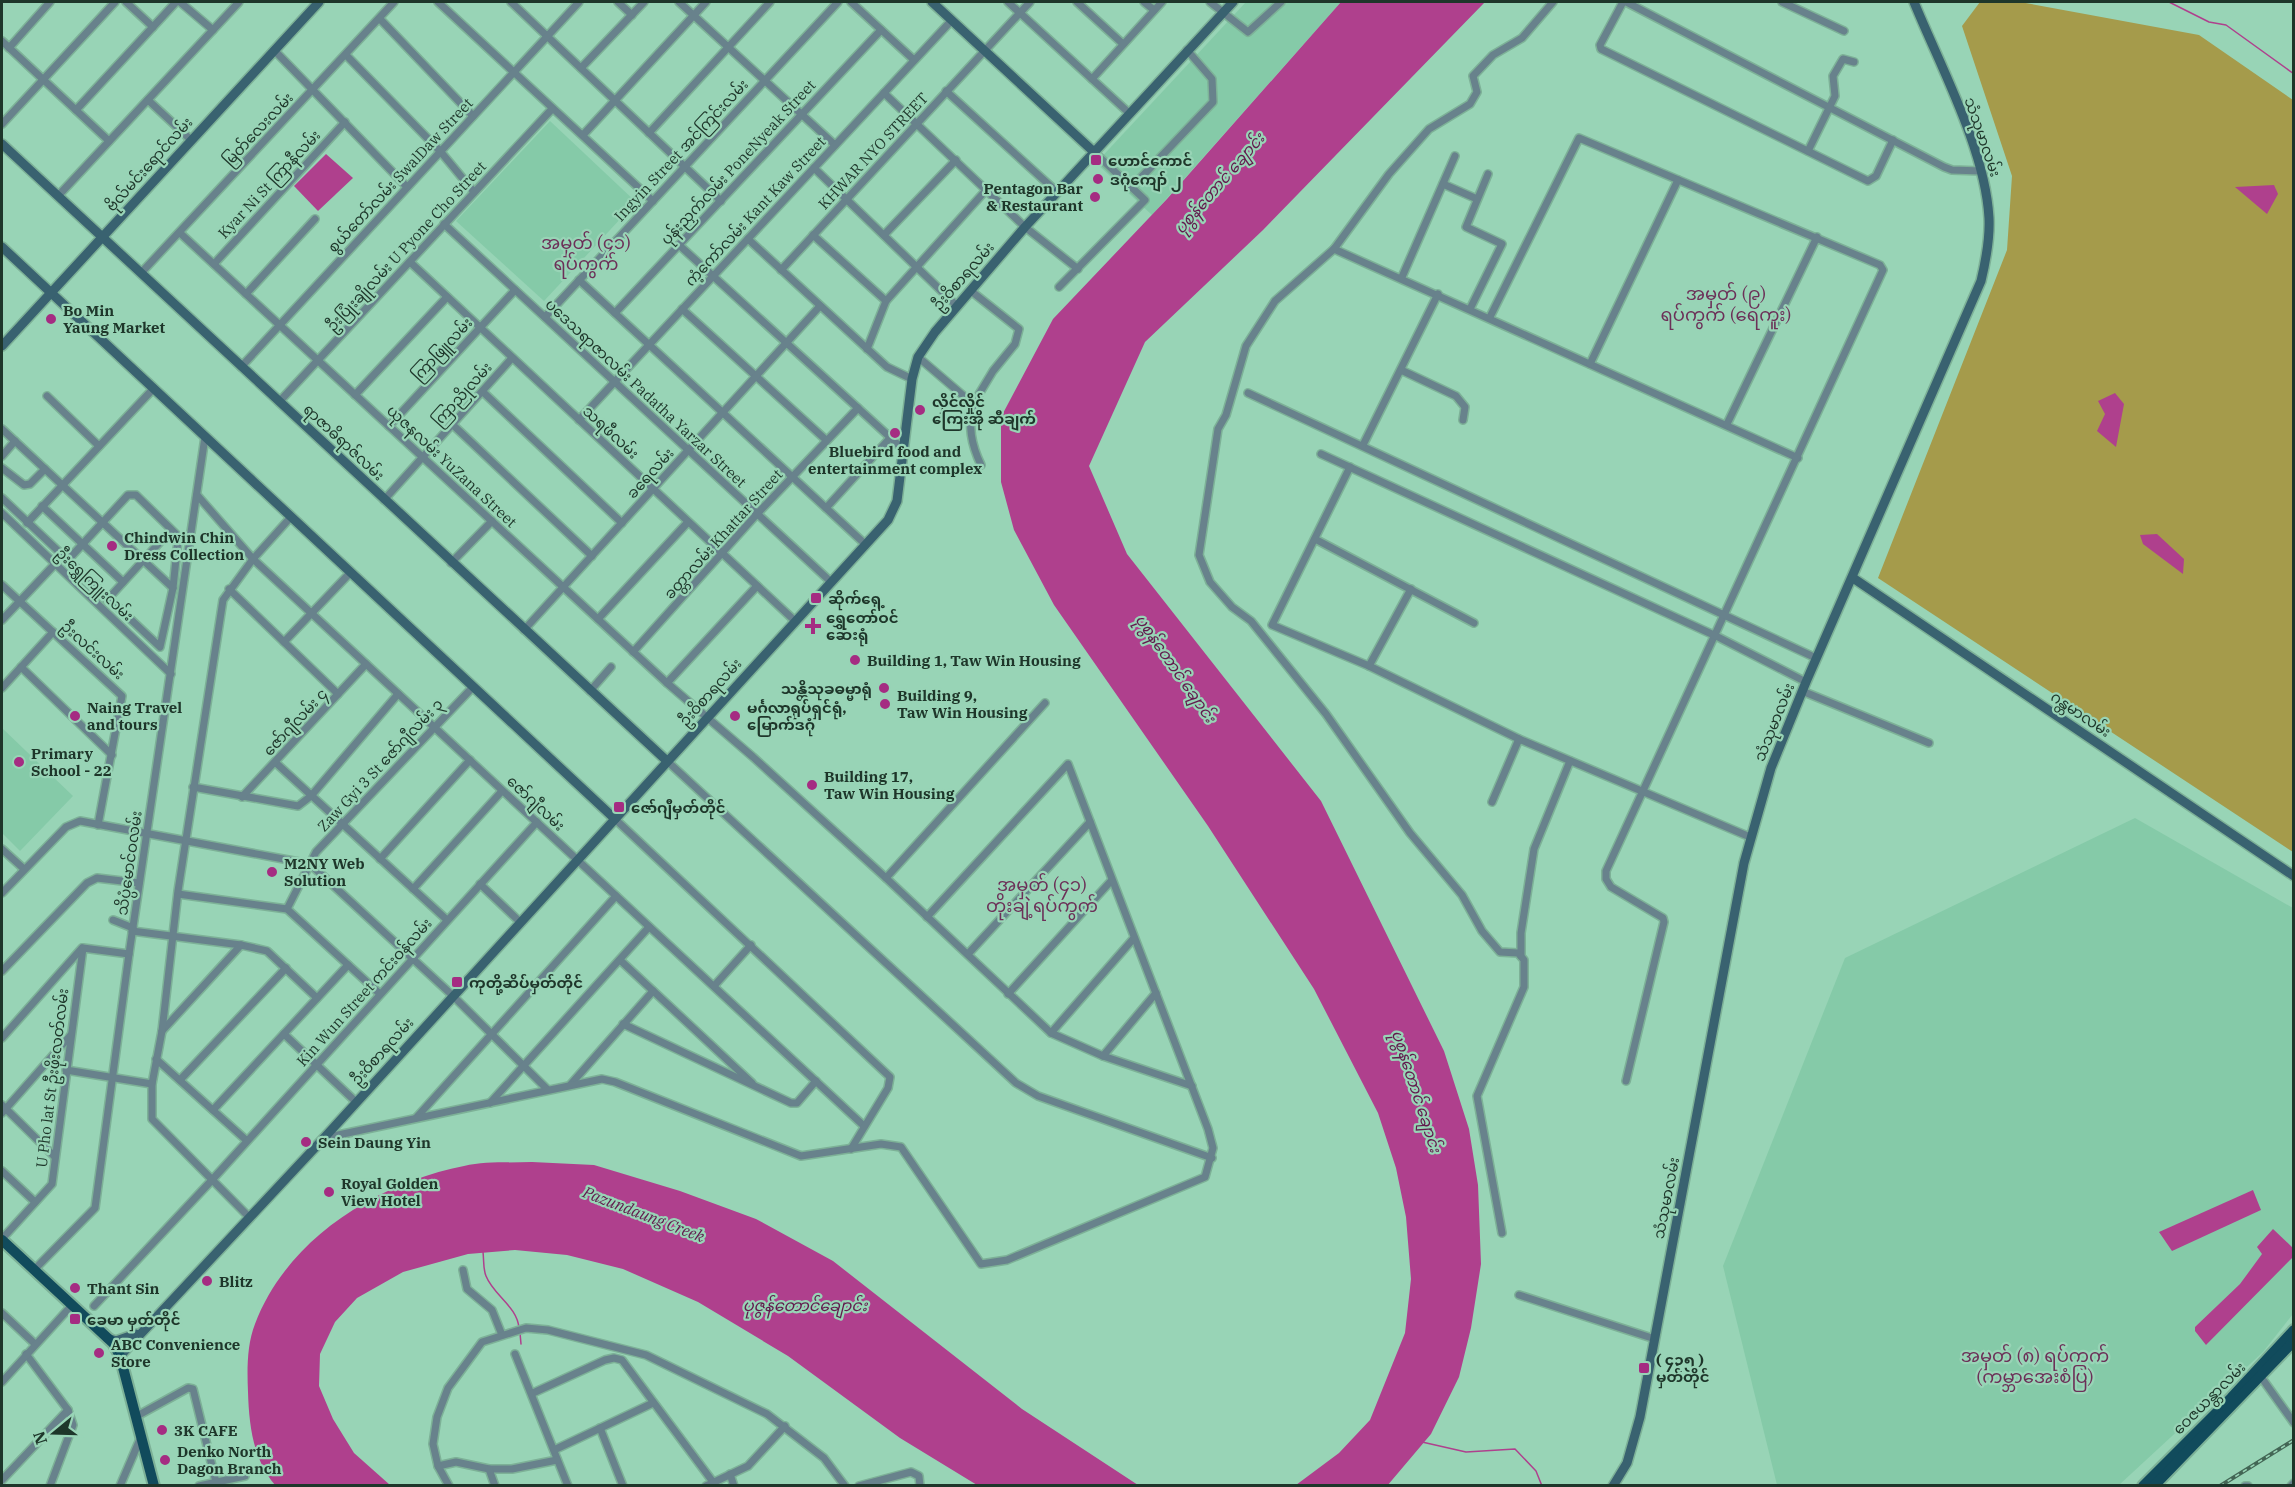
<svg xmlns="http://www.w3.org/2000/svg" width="2295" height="1487" font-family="'IBM Plex Serif','Noto Sans Myanmar',serif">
	<rect width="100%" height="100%" fill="#98d4b6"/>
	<g fill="#85caa8">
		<polygon points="1246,2 1341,2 1152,215 1096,163"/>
		<polygon points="550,121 636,202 544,301 456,221"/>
		<polygon points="2,728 73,796 20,851 2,833"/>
		<polygon points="2135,818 2293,908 2293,1314 2263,1352 2119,1485 1777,1485 1723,1266 1845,958"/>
	</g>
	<polygon fill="#a59b4b" points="1980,2 2020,2 2199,35 2293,100 2293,852 1878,578 2007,250 2012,176 1962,26"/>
	<g fill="#af408d">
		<polygon points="1341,2 1485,2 1263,230 1145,342 1089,466 1127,554 1321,801 1444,1051 1469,1129 1478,1185 1481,1264 1471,1328 1459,1377 1431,1434 1387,1486 1296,1485 1339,1453 1370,1420 1405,1333 1411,1279 1406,1217 1396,1168 1378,1113 1314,989 1208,826 1054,605 1014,530 1001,482 1001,417 1053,319 1167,199"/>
		<polygon points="326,154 353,178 318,211 294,186"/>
		<polygon points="2274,185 2278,194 2267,214 2235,187"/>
		<polygon points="2115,393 2124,404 2116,447 2097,431 2105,414 2098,401"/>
		<polygon points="2157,534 2184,559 2183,574 2143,544 2140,535"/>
		<path d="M532,1162L594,1165L680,1191L756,1219L833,1261L1022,1409L1138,1485H977L900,1438L788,1356L698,1302L623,1269L567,1255L515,1250L468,1254L403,1272L357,1298L335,1322L320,1354L319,1386L333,1419L354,1453L390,1485H275C253,1459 249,1425 248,1392C247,1370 247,1344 255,1324C287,1239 377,1183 464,1166C485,1161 510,1163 532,1162Z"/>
		<polygon points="2253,1190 2261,1210 2172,1251 2159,1232"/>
		<polygon points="2273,1229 2293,1248 2293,1257 2206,1345 2195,1331 2195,1327 2240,1284 2262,1254 2257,1247"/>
	</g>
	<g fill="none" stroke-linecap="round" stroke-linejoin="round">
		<g stroke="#af408d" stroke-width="1.5">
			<polyline points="2169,2 2209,22 2226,25 2294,74"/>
			<path d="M483,1252C484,1260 483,1269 486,1276C494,1296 517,1306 519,1328"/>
			<polyline points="520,1333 521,1344"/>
			<polyline points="1422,1442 1466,1452 1515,1449 1536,1471 1542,1486"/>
		</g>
		<defs>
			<g id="street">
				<polyline points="126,2 153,27"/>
				<polyline points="180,2 213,30"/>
				<polyline points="438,2 653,201"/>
				<polyline points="511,2 721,201"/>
				<polyline points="618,2 632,15"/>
				<polyline points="679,2 835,145"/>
				<polyline points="851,2 914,60"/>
				<polyline points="1008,2 1129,113"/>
				<polyline points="1077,2 1123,44"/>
				<polyline points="1144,2 1154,10"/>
				<polyline points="1210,2 1248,32 1281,2"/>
				<polyline points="1623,2 1600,45 1601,49 1868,181 1876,176 1893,140"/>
				<polyline points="1626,2 1944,167 1952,170 1981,171"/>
				<polyline points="1782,2 1844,31"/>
				<polyline points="380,19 473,116"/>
				<polyline points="2,41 109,141"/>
				<polyline points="9,48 50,2"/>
				<polyline points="274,50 407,187"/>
				<polyline points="346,55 440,151 474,192"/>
				<polyline points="581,68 644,2"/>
				<polyline points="1092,79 1162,2"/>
				<polyline points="946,91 1057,192"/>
				<polyline points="884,93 1025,227 1078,269"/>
				<polyline points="148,100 191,140"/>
				<polyline points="76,110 176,2"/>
				<polyline points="2,124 115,2"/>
				<polyline points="649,133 770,2"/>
				<polyline points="583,135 706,2"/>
				<polyline points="1808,151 1835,96 1833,76 1843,59 1854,62"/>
				<polyline points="814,168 957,306"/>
				<polyline points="1443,184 1477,199"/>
				<polyline points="1132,187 1213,102 1212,79 1187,50"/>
				<polyline points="58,196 239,2"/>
				<polyline points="444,224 831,582"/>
				<polyline points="180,233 667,683 753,757 886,878 1051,1033 1103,1056 1192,1086"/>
				<polyline points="813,235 886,301"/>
				<polyline points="884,235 956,160"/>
				<polyline points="748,239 887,367 912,379"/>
				<polyline points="679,245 904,450"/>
				<polyline points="1334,249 1798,458"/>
				<polyline points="410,262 795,621"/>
				<polyline points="214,264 345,122"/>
				<polyline points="781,270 1030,2"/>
				<polyline points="141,273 394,2"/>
				<polyline points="1402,277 1455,156"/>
				<polyline points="579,280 865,544"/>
				<polyline points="1059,287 1145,200 1094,152"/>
				<polyline points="246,294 315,219"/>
				<polyline points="682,309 826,440"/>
				<polyline points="1470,309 1502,244 1466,227 1488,174"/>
				<polyline points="615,313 881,30"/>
				<polyline points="545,317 838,2"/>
				<polyline points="1490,317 1579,138 1880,265 1883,270 1606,871 1606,879 1611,887 1663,918 1664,922 1626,1081"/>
				<polyline points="867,349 886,301 987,189"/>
				<polyline points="918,357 973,404 993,371 1015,344 1019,329 971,291"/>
				<polyline points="1590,364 1678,180"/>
				<polyline points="241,367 579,2"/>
				<polyline points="1401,370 1456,396 1465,407 1463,420"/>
				<polyline points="483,392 622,523"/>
				<polyline points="1248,393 1816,658"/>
				<polyline points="355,395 447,297"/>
				<polyline points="47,396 99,446"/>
				<polyline points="279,402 552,109"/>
				<path d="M973,404C968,426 971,444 981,465"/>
				<polyline points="579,420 952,20"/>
				<polyline points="1727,424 1817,237"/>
				<polyline points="453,425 592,556"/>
				<polyline points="389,426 515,290"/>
				<polyline points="2,429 173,588"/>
				<polyline points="1363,445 1438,294"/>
				<polyline points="1321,454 1716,636 1806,682"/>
				<polyline points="2,456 15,441"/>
				<polyline points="1350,467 1272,625 1369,666 1519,739 1750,837"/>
				<polyline points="2,468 24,485 30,484 45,469"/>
				<polyline points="197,495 253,559 864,1126"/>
				<polyline points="2,498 160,647 173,588 178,540 176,534 136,495 128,495 67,561"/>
				<polyline points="384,500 512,358"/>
				<polyline points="42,506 123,582"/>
				<polyline points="826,508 890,438"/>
				<polyline points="2,513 171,674"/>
				<polyline points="27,523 154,388"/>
				<polyline points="1315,539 1474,623"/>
				<polyline points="451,563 492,521"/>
				<polyline points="2,585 122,696 98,825"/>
				<polyline points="229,589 338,694"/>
				<polyline points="107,600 171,530"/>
				<polyline points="598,619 688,522"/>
				<polyline points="2,620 54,565"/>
				<polyline points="524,630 820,306"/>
				<polyline points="284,642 349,574"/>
				<polyline points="633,652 757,514 858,408"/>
				<polyline points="1369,666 1411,589"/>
				<polyline points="21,667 112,755"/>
				<polyline points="667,683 757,586"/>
				<polyline points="2,688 53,632"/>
				<polyline points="590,691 611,667"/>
				<polyline points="1802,691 1929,743"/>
				<polyline points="667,761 1016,1083 1038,1096 1212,1158"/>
				<polyline points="276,763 447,920"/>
				<polyline points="193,787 298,806 311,796 398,694"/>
				<polyline points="242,797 366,664"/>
				<polyline points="1492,802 1519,739"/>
				<polyline points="615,819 890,1077 888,1088 851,1149"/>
				<polyline points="2,849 24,869"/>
				<polyline points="380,859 470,760"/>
				<polyline points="886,878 1045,703"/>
				<polyline points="480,884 520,922"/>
				<polyline points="413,889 502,791"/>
				<polyline points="2,893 66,827 80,821 310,864 452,995 547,1089"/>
				<polyline points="178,894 287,909 380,994"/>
				<polyline points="287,909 316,852 472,688"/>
				<polyline points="113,920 133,928"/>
				<polyline points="132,931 241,945 267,951 317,998"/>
				<polyline points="968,954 1090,822"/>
				<polyline points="1521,956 1521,933 1534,849 1570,761"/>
				<polyline points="620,960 752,1083"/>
				<polyline points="2,971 87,883 97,878 139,883"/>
				<polyline points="714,986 751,945"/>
				<polyline points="1008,994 1111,881"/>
				<polyline points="623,1024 791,1103 797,1103 816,1081"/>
				<polyline points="162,1031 241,945"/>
				<polyline points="1051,1033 1134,938"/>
				<polyline points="284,1034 356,1102"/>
				<polyline points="2,1038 82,948"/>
				<polyline points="1103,1056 1156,993"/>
				<polyline points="156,1059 246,1140"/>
				<polyline points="66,1070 152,1084"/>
				<polyline points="180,1080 286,968"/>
				<polyline points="571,1084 653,991"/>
				<polyline points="490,1103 649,927"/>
				<polyline points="2,1105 55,1157"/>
				<polyline points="213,1110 348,965"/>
				<polyline points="2,1113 70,1036"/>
				<polyline points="416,1118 616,896"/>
				<polyline points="324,1138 602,1079 615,1082 801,1156 881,1144 901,1147 981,1264 1007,1260 1205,1177 1213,1148 1208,1129 1068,764 927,917"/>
				<polyline points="2,1171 35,1202"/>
				<polyline points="249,1217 152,1119 152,1084 162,1031 178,891 223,600 253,559 290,518"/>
				<polyline points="1502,1233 1477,1096 1524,987 1524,960 1518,953 1500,952 1482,931 1462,895 1410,833 1326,714 1251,621 1232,607 1210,582 1199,555 1218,429 1226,415 1246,346 1275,301 1334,249 1389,174 1429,129 1470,104 1477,92 1473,76 1493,55 1522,38 1553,2"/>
				<polyline points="2,1239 52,1184 83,948 129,954"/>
				<polyline points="34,1270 95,1208 129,954 205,437"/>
				<polyline points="463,1270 467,1289 492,1310 502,1335"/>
				<polyline points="1519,1295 1655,1339"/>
				<polyline points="94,1306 212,1180 537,822"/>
				<polyline points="2,1313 35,1344"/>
				<polyline points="26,1354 68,1410 73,1425 50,1486"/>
				<polyline points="515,1354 568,1486"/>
				<polyline points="2261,1377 2294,1423"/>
				<polyline points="2,1382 72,1305"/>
				<polyline points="533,1393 605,1360 614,1358 622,1360 713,1482"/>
				<polyline points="137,1416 188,1388 193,1389 216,1482"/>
				<polyline points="600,1428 623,1486"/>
				<polyline points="554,1450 653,1403"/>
				<polyline points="438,1466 456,1462 489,1469 512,1469 557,1460"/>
				<polyline points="489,1469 495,1486"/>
				<polyline points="730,1474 734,1486"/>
				<polyline points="2,1480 68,1410"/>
				<polyline points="120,1486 141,1437"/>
				<polyline points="199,1486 245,1476"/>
				<polyline points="449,1486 438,1466 433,1444 437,1417 448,1388 482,1342 526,1328 548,1330 646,1355 767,1414 824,1458 845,1486"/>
				<polyline points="706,1486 748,1466 785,1426"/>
				<polyline points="859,1486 911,1472 919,1476 920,1486"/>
				<polyline points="2245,1486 2248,1486"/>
				<polyline points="2291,1486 2294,1483"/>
			</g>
			<g id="secondary">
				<polyline points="932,2 1094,152"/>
				<polyline points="2,144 667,761"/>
				<polyline points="2,247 615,819"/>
				<polyline points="2,346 319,2"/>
				<polyline points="1853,578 2294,876"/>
				<polyline points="107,1338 116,1341 136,1334"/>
				<polyline points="120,1356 324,1138 888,520 897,501 912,379 918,357 935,332 1025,227 1233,2"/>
				<path d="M1613,1486L1627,1463L1640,1417L1744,863L1771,768L1806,682L1981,281C1986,260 1990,239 1989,218C1985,148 1940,66 1914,2"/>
			</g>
			<g id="primary">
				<polyline points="2,1240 113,1343 120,1356 154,1486"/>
				<polyline points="2143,1486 2231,1398 2294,1330"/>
				<polyline points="2154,1486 2294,1341"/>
			</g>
		</defs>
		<use href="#street" stroke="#7db197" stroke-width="10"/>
		<use href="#secondary" stroke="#7db197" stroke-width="12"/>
		<use href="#primary" stroke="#7db197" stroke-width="14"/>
		<use href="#street" stroke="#68828c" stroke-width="7"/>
		<use href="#secondary" stroke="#396270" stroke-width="9"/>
		<use href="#primary" stroke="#114b5c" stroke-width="10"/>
		<defs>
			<polyline id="rail" points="2220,1486 2294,1440"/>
		</defs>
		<use href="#rail" stroke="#436655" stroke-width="4"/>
		<use href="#rail" stroke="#98d4b6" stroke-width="1.5" stroke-dasharray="4.5" stroke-linecap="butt"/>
	</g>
	<g fill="#a52c82" stroke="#98d4b6" stroke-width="2">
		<rect x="1090" y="154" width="12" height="12" rx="3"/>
		<circle cx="1098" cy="179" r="6"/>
		<circle cx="1095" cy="197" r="6"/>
		<circle cx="51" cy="319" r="6"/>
		<circle cx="920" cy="410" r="6"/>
		<circle cx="895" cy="433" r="6"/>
		<circle cx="112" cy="546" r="6"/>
		<rect x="810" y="592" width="12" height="12" rx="3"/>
		<path d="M810 617h6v6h6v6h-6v6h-6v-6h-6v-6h6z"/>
		<circle cx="855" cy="660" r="6"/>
		<circle cx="884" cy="688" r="6"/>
		<circle cx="885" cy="704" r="6"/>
		<circle cx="75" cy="716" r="6"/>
		<circle cx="735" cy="716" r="6"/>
		<circle cx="19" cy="762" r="6"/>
		<circle cx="812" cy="785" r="6"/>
		<rect x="613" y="801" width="12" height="12" rx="3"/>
		<circle cx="272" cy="872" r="6"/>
		<rect x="451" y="976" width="12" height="12" rx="3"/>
		<circle cx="306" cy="1142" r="6"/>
		<circle cx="329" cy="1192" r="6"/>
		<circle cx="207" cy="1281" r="6"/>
		<circle cx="75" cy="1288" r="6"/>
		<rect x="69" y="1313" width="12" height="12" rx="3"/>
		<circle cx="99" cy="1353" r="6"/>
		<rect x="1638" y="1362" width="12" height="12" rx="3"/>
		<circle cx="162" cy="1430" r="6"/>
		<circle cx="165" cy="1460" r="6"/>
	</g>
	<g text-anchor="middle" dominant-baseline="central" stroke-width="4.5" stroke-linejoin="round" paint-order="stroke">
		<g font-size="15" fill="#1e362a" stroke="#98d4b6">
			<text transform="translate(258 129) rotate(-47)">မြတ်လေးလမ်း</text>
			<text transform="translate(1983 137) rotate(71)">သံသုမာလမ်း</text>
			<text transform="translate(681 150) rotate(-47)">Ingyin Street အင်ကြင်းလမ်း</text>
			<text transform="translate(873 151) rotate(-47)">KHWAR NYO STREET</text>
			<text transform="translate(738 162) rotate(-47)">ပုန်းညှက်လမ်း PoneNyeak Street</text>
			<text transform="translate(149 164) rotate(-48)">ဗိုလ်မင်းရောင်လမ်း</text>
			<text transform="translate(400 175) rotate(-47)">စွယ်တော်လမ်း SwalDaw Street</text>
			<text transform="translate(269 184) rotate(-47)">Kyar Ni St ကြာနီလမ်း</text>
			<text transform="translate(755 211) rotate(-47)">ကံ့ကော်လမ်း Kant Kaw Street</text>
			<text transform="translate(406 246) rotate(-47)">ဦးပြုံးချိုလမ်း U Pyone Cho Street</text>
			<text transform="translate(963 276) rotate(-49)">ဦးဝိစာရလမ်း</text>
			<text transform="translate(442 349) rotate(-47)">ကြာဖြူလမ်း</text>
			<text transform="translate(646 393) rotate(43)">ပဒေသရာဇာလမ်း Padatha Yarzar Street</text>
			<text transform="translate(462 394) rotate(-48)">ကြာညိုလမ်း</text>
			<text transform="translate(611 432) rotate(43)">သရဖီလမ်း</text>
			<text transform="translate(344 442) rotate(43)">ရာဇာဓိရာဇ်လမ်း</text>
			<text transform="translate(452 466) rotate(43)">ယုဇနလမ်း YuZana Street</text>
			<text transform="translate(650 473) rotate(-48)">ခရေလမ်း</text>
			<text transform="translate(723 534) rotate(-48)">ခတ္တာလမ်း Khattar Street</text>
			<text transform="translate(95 584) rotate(43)">ဦးရွှေကြူးလမ်း</text>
			<text transform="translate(93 650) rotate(42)">ဦးလင်းလမ်း</text>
			<text transform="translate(710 692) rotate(-48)">ဦးဝိစာရလမ်း</text>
			<text transform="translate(2081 714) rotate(34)">ဂန္တမာလမ်း</text>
			<text transform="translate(295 722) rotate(-47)">ဇော်ဂျီလမ်း ၄</text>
			<text transform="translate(1774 722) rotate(-68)">သံသုမာလမ်း</text>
			<text transform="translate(380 765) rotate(-47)">Zaw Gyi 3 St ဇော်ဂျီလမ်း ၃</text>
			<text transform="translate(536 803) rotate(43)">ဇော်ဂျီလမ်း</text>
			<text transform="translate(129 863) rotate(-82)">သိပ္ပံမောင်ဝလမ်း</text>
			<text transform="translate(364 992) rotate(-48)">Kin Wun Street ကင်းဝန်လမ်း</text>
			<text transform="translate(382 1051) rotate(-48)">ဦးဝိစာရလမ်း</text>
			<text transform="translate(52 1078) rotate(-83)">U Pho lat St ဦးဖိုးလတ်လမ်း</text>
			<text transform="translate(1666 1198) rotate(-79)">သံသုမာလမ်း</text>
			<text transform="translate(2209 1398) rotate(-45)">ဝေဇယန္တာလမ်း</text>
		</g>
		<g font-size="15" font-weight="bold" fill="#1e362a" stroke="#98d4b6" text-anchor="start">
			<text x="1108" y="160">ဟောင်ကောင်</text>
			<text x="1110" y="179">ဒဂုံကျော် ၂</text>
			<text x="1083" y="188" text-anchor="end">Pentagon Bar<tspan x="1083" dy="17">&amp; Restaurant</tspan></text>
			<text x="63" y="310">Bo Min<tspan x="63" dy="17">Yaung Market</tspan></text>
			<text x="932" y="401">လှိုင်လှိုင်<tspan x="932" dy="17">ကြေးအို ဆီချက်</tspan></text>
			<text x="895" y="451" text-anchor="middle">Bluebird food and<tspan x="895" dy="17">entertainment complex</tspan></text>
			<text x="124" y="537">Chindwin Chin<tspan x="124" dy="17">Dress Collection</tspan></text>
			<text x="828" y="598">ဆိုက်ရှေ့</text>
			<text x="826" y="617">ရွှေတော်ဝင်<tspan x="826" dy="17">ဆေးရုံ</tspan></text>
			<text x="867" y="660">Building 1, Taw Win Housing</text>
			<text x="872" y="688" text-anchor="end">သန္တိသုခဓမ္မာရုံ</text>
			<text x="897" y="695">Building 9,<tspan x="897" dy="17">Taw Win Housing</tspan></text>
			<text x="87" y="707">Naing Travel<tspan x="87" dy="17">and tours</tspan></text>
			<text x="747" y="707">မင်္ဂလာရုပ်ရှင်ရုံ,<tspan x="747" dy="17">မြောက်ဒဂုံ</tspan></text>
			<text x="31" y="753">Primary<tspan x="31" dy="17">School - 22</tspan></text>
			<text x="824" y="776">Building 17,<tspan x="824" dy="17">Taw Win Housing</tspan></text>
			<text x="631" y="807">ဇော်ဂျီမှတ်တိုင်</text>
			<text x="284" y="863">M2NY Web<tspan x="284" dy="17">Solution</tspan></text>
			<text x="469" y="982">ကုတို့ဆိပ်မှတ်တိုင်</text>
			<text x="318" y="1142">Sein Daung Yin</text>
			<text x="341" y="1183">Royal Golden<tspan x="341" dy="17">View Hotel</tspan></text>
			<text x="219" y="1281">Blitz</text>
			<text x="87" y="1288">Thant Sin</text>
			<text x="87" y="1319">ခေမာ မှတ်တိုင်</text>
			<text x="111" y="1344">ABC Convenience<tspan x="111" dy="17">Store</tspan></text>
			<text x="1656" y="1359">( ၄၃၅ )<tspan x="1656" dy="17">မှတ်တိုင်</tspan></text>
			<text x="174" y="1430">3K CAFE</text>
			<text x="177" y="1451">Denko North<tspan x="177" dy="17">Dagon Branch</tspan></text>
		</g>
		<g font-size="16" font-style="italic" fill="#621a4d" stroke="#98d4b6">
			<text transform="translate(1219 183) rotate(-49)">ပုစွန်တောင် ချောင်း</text>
			<text transform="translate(1176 668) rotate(55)">ပုစွန်တောင် ချောင်း</text>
			<text transform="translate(1417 1091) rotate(72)">ပုစွန်တောင် ချောင်း</text>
			<text transform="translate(644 1214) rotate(21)">Pazundaung Creek</text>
			<text x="805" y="1305">ပုဇွန်တောင်ချောင်း</text>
		</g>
		<g font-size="18" fill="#6c3058" stroke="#98d4b6">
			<text x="586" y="242">အမှတ် (၄၁)<tspan x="586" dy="21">ရပ်ကွက်</tspan></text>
			<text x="1726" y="293">အမှတ် (၉)<tspan x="1726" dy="21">ရပ်ကွက် (ရေကူး)</tspan></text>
			<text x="1042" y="884">အမှတ် (၄၁)<tspan x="1042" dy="21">တိုးချဲ့ရပ်ကွက်</tspan></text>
			<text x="2035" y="1355">အမှတ် (၈) ရပ်ကွက်<tspan x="2035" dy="21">(ကမ္ဘာအေးစံပြ)</tspan></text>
		</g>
	</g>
	<rect width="2295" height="1487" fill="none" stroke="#1e362a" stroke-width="6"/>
	<g transform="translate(54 1433) rotate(251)" stroke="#98d4b6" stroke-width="4.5" paint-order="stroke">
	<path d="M0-4.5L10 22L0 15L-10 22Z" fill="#1e362a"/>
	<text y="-9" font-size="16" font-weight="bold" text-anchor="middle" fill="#1e362a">N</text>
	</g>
</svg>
